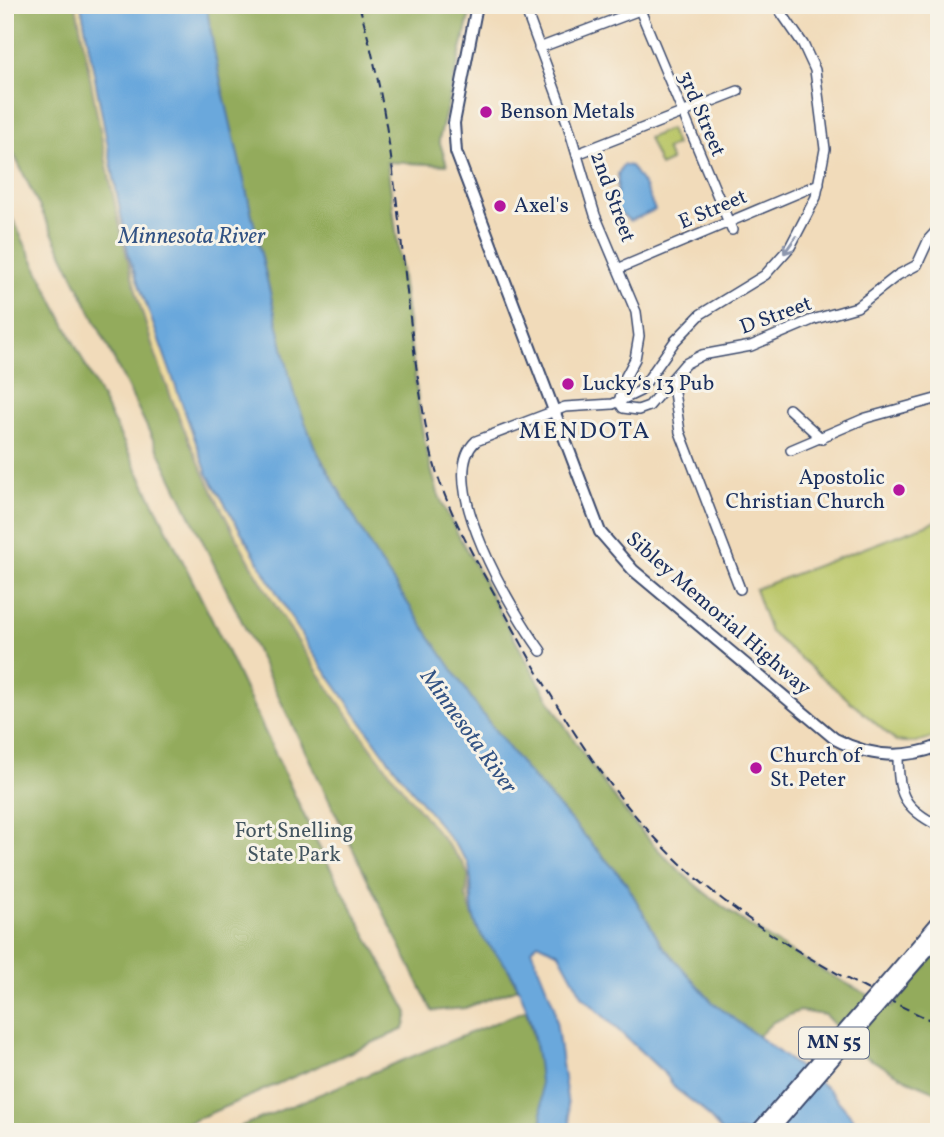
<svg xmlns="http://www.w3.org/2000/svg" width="944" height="1137" font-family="Vollkorn,serif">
	<rect width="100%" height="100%" fill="#f7f3e8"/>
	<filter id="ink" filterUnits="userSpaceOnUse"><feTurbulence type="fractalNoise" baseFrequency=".0143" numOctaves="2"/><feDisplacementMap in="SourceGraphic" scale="14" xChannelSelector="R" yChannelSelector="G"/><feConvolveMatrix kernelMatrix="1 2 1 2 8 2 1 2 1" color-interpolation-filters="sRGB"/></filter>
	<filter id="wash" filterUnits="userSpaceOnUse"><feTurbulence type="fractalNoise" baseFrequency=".00686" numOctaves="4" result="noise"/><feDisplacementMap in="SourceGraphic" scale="28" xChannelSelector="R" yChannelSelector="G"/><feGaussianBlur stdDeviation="1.57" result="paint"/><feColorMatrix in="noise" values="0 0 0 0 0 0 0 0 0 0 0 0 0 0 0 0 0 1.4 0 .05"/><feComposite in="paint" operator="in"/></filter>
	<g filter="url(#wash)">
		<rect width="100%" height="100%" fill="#f1dbba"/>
		<g fill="#bac667" stroke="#6a7a62" stroke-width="2">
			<polygon points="670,129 676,145 666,149 671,161 660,166 648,138"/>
			<path d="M939,520V732C927,744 911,743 896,741L770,632L755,589Z"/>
		</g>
		<g fill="#93ab5c" stroke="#576d5d" stroke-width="2">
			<path d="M5,5H76C97,108 113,214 143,315C203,517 328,703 463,863L469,875L466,896L478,930L503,959L518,988L465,1008L432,1011L5,136Z"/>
			<path d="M206,5H472L439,140L447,165L387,162L420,416C424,443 430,468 438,493C449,522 468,551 482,578C534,677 600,799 683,874C744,929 819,970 892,1007L939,950V1093L906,1079L863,1055L825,1015L799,1011L773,1022L757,1037L713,1003L661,944L625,881L526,770L480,711L376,556L315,448L293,391L216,61Z"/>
			<polygon points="5,204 221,638 317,843 408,1013 404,1029 167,1132 5,1132"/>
			<polygon points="526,1010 541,1068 543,1132 227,1132"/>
		</g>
		<path fill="#eeda9e" stroke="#84847e" stroke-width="2" d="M76,5H81L107,134L207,473L309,648L388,759L468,862L472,873L469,894L478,930L466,896L469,876L463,863C328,703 203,517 143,315C113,214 97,108 76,5Z"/>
		<g fill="#6aa8dc" stroke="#426c9d" stroke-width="2">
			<path d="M81,5H206L216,61L293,391L315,448L376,556L480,711L526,770L625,881L661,944L713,1003L828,1089L858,1124L873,1132H722L701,1108L676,1089L666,1075L583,997L559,953L538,943L531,949L554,1006L571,1128V1132H543C541,1080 538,1026 514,978C505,960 488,948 479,931C467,909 475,884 468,862L388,759L309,648L207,473L129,257Z"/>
			<polygon points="623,165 631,166 645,187 655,210 630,221 612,206 617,194 618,174"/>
		</g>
	</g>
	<g filter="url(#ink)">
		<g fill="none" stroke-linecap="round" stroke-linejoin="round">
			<defs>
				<g id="minor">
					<polyline points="524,5 567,122 595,215 636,312 639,336 635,359 625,378 619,402"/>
					<polyline points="640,10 732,230"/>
					<polyline points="539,48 653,5"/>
					<polyline points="939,134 939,206"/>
					<polyline points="577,154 738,91"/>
					<polyline points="620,268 819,184"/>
					<polyline points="672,379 680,432 740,589"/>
					<polyline points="619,402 623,408 638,410 649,406 685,364 702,355 751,346 812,320 857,307 898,275 917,265 929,239 939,228"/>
					<polyline points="789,409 822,439"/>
					<polyline points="791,450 866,418 939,398"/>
					<path d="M541,651C514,614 433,480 476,441L565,407L613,404L640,391L675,341L701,314L765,275L790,247L816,197L825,149L815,70L803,44L776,5"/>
					<path d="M898,755C898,794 903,808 939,826"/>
				</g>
				<path id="major" d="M477,5L454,123L456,152L600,532L633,570L835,739C869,757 903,760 939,746"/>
				<g id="highway">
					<polyline points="911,954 939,921"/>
					<polyline points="918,960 939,937"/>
				</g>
			</defs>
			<use href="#minor" stroke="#3b496c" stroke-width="12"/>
			<use href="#major" stroke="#3b496c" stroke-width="14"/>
			<use href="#highway" stroke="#3b496c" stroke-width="16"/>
			<use href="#minor" stroke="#fff" stroke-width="9"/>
			<use href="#major" stroke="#fff" stroke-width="10"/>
			<use href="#highway" stroke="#fff" stroke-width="12"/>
			<path stroke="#1b2f5e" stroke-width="2" stroke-dasharray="10 5" stroke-linecap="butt" d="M359,5C402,147 400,298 429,443C441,503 476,560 505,613C549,695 597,778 662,845C737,924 841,979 939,1024"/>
			<defs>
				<g id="highway-bridge">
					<polyline points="757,1132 911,954"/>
					<polyline points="770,1132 918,960"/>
				</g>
			</defs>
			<use href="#highway-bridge" stroke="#3b496c" stroke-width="16" stroke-linecap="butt"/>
			<use href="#highway-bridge" stroke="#fff" stroke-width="12"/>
		</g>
		<defs><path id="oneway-shaft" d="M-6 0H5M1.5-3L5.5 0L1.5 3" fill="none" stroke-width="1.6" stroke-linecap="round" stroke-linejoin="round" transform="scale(1.75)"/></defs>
		<use stroke="#8d97ae" href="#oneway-shaft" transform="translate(790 245) rotate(125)"/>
	</g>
	<g fill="#b5179e" stroke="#f7f3e8" stroke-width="2.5">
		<circle cx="486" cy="112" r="7"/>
		<circle cx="500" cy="206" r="7"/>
		<circle cx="568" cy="384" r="7"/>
		<circle cx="899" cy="490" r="7"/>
		<circle cx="756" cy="768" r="7"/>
	</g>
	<g text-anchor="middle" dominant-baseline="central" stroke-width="6" stroke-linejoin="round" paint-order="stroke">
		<rect fill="#f7f3e8" stroke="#5d6a87" stroke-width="2" x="799" y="1027.5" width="70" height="31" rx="5"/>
		<g font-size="19" font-weight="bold" fill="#1b2f5e">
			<text x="834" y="1043">MN 55</text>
		</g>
		<g font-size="21" fill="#1b2f5e" stroke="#f7f3e8" text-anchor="start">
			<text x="500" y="112">Benson Metals</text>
			<text x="514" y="206">Axel's</text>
			<text x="582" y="384">Lucky‘s 13 Pub</text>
			<text x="885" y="478" text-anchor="end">Apostolic<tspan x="885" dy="24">Christian Church</tspan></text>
			<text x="770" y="756">Church of<tspan x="770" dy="24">St. Peter</tspan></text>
		</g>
		<g font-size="21" fill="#1b2f5e" stroke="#f7f3e8">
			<text transform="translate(701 114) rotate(67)">3rd Street</text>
			<text transform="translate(612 197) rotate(70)">2nd Street</text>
			<text transform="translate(713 210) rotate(-23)">E Street</text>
			<text transform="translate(776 316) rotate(-20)">D Street</text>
			<text transform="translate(718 614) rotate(41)">Sibley Memorial Highway</text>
		</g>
		<g font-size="21" fill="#435560" stroke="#f7f3e8">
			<text x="294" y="831">Fort Snelling<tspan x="294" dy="24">State Park</tspan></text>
		</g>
		<g font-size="23" font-style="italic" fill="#335384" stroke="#f7f3e8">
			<text x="192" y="237">Minnesota River</text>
			<text transform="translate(468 732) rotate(54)">Minnesota River</text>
		</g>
		<g font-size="24" letter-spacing="2" fill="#1b2f5e" stroke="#f7f3e8">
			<text x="585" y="432">MENDOTA</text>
		</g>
	</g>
	<rect width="944" height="1137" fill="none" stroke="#f7f3e8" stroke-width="28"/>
</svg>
